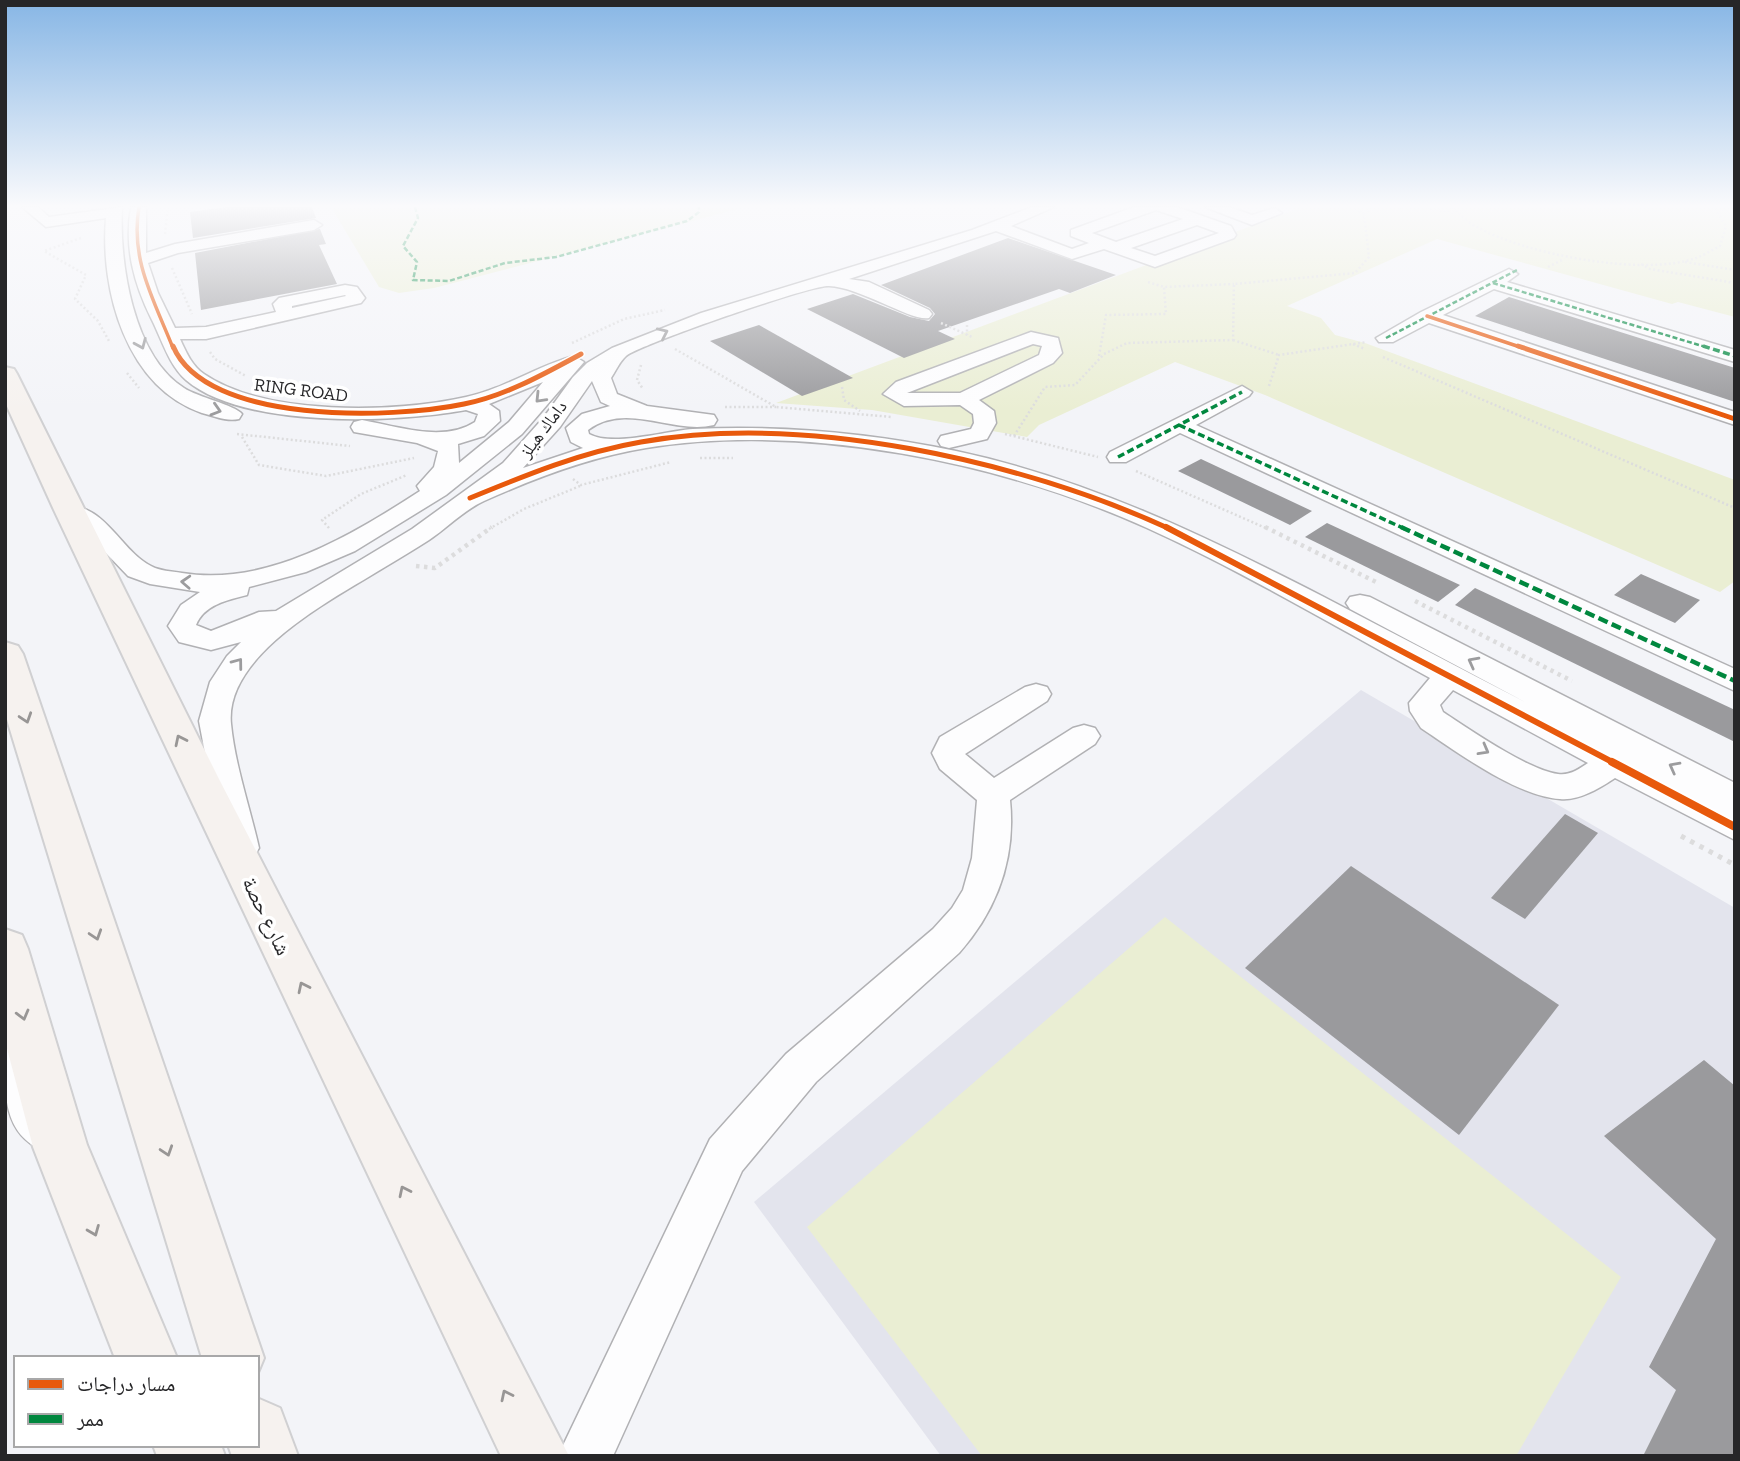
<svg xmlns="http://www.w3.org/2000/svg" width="1740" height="1461" font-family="'Zilla Slab','Noto Naskh Arabic',serif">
	<rect width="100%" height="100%" fill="#f3f4f8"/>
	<polygon fill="#e3e4ed" points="1361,690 1735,908 1735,1456 941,1456 754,1202"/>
	<g fill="#eaeed3">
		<polygon points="331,207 746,207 434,288 399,293 379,287"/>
		<polygon points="1302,207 1735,207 1735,317 1678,302 1672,304 1437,239 1287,306 1321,318 1335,335 1365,343 1735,480 1735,581 1720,592 1265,395 1175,362 1039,425 1027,437 872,410 776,403"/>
		<polygon points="1165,917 1621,1277 1516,1456 982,1456 807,1227"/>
	</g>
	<g fill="#9a9a9d">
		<polygon points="225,207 312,207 316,218 193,238 190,212"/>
		<polygon points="320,229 326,244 319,245 337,284 201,310 195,253"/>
		<polygon points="1008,238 1116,275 1070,293 1059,289 938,331 955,339 904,358 807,309 853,294 910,317 929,321 935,314 930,308 881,285"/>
		<polygon points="1509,297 1735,368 1735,402 1475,316"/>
		<polygon points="759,325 853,378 802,396 710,341"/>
		<polygon points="1201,459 1312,511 1290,525 1178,471"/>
		<polygon points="1327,523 1460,585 1438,602 1305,537"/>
		<polygon points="1641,574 1700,600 1675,623 1614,595"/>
		<polygon points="1475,588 1735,710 1735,742 1455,605"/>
		<polygon points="1565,814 1598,833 1525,919 1491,898"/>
		<polygon points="1351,866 1559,1005 1459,1135 1245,968"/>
		<polygon points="1704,1060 1735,1086 1735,1456 1643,1456 1676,1390 1649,1367 1716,1239 1604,1136"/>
	</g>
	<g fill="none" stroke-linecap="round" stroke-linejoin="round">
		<defs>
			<g id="minor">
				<path d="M22,207H38L49,217L122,207C119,262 133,356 184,388C197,397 235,405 242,414L239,419C227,422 214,416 202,413C126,387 100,290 106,218L46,227Z"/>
				<path d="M131,207H146V253L175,244L314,220L322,225L314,230L178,253L148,263L158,293L175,328L206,327L276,312L273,304L279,298L345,285L357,287L365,298L361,303L206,339H180C186,352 192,366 204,374C265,416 396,413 466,397C504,389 539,365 574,356L584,362L522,434L446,495L355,551L306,572L249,587L247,595C227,600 204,605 196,625L211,631L259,612L276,611L412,529L503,463L544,417L573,377L587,363L612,348L701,313L972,230L1032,207H1054L1011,226L1072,249L1089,243L1071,236V230L1134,207H1177L1231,226L1236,235L1234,238L1155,267L1104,249L1072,259L996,231L849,279L869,282L929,310L932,314L929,318C912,322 860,287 829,286C811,285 641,344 626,356C620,361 615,372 611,378L617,394L647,406L714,415L717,420L714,425C673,435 627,401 588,430L589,434C613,447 665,431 693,429C781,425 870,433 956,451C1088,479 1205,536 1324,597C1396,635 1468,672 1540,710L1350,609L1346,603L1350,597L1360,595L1370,597L1735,783V840L1615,778C1600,788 1579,801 1560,799C1516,796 1457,752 1421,728L1410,711L1409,703L1430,678C1336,627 1244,572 1147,528C1001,462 806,422 646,448C590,457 535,478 484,501C464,510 447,528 429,540C415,549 400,558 385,567C335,598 224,654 231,724C235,765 250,808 259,848L253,858L241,862L229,858L223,848L199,721L210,682L227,656L241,642L211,650L179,642L168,626L181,605L200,592L150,584L128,576L83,529L60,518L57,513L60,508C102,497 119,550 151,566C160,571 171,571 182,573C267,587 352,535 420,491L417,486L434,467L438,451L417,443L354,432L351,427L354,422L362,420C397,426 443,443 475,422L478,414L466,410C396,423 243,429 186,380C169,365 162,340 152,320C134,284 124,248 131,207ZM1156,210L1183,219L1116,242L1092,233ZM1197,225L1219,233L1155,256L1131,248ZM346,296L292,308V306L345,295ZM592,381L601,402L610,406L582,414L566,428L571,442L583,448L523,468L560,427ZM543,382L509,422L459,463L458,444L484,436L500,421L499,411L489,404ZM1453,690L1588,763C1579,769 1569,776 1558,774C1528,770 1469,729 1443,712L1440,705Z"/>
				<polygon points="1205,207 1229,207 1252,215 1274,208 1282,213 1252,225"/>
				<polygon points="1509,269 1518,274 1507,282 1735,350 1735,362 1494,289 1443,315 1735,412 1735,425 1429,323 1393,342 1379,342 1376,338 1421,312"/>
				<path d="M1031,332L1058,338L1062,353L1053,363L979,400L994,411L996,423L987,439L949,448L941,446L938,441L941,436L971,429L974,423L973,414L960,405L904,406L883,394L896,382ZM1033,344L1042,346L1039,355L960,393H907Z"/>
				<polygon points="1242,386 1252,392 1249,396 1196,425 1735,669 1735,691 1180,433 1126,462 1110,462 1107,457 1110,452"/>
				<path d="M1036,684L1047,687L1051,694L1047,701L965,754L994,778L1073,728L1084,725L1095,728L1100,736L1095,744L1010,800C1016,858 997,910 959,953L816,1082L742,1171L613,1456H558L710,1139L786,1054L933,929L952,908L963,890L972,858L977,800L940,769L932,753L940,737L1025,687Z"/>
				<path d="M5,1046L20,1052L64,1128L58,1143L42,1150C0,1132 5,1085 5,1046Z"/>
			</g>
			<g id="major">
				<polygon points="5,367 14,369 17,374 220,781 569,1456 501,1456 54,510 5,402"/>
				<polygon points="5,642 18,646 23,654 264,1358 257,1375 257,1358 202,1358 5,713"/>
				<polygon points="5,929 22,935 28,949 87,1145 177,1358 115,1358 33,1147 5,1041"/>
				<polygon points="257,1398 280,1408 298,1456 232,1456 228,1445 257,1445"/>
				<polygon points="153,1445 221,1445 225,1456 157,1456"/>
			</g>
		</defs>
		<use href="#minor" stroke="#b1b1b4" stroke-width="3"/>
		<use href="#major" stroke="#d0d0d2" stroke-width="4"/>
		<g stroke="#dcdcdd" stroke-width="2.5" stroke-dasharray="2 2.5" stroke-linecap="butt">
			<polyline points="1400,207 1432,207"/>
			<path d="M1452,207C1460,214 1468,223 1477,227C1525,254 1643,277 1696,258C1704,255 1712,250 1720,246L1726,226L1714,207"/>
			<polyline points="1430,209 1456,213"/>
			<polyline points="1364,214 1372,207"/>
			<polyline points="165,234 168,207"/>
			<polyline points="81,238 44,251 86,275 75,299 98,321 109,341"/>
			<polyline points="1685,262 1735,270"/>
			<polyline points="1641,264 1650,269 1735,283"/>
			<polyline points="1548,267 1564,259"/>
			<polyline points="172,268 192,314"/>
			<polyline points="1148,282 1164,287 1234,284"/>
			<polyline points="941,323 972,337"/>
			<polyline points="967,325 967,335"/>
			<polyline points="1233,340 1279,355"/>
			<polyline points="572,343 624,319 665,310"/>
			<polyline points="1353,344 1365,349"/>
			<polyline points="675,349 776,407 892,417"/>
			<polyline points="210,352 215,359 246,376"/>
			<polyline points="1099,356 1106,315 1166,314 1164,287"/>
			<polyline points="1383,357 1735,508"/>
			<polyline points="641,365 637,380 643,389"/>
			<polyline points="127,373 139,388"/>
			<polyline points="1269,386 1279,355 1367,342"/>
			<polyline points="842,387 844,400 860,411"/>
			<polyline points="725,407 776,407"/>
			<polyline points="237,434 350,446"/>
			<polyline points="1005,434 1098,457"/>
			<polyline points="1014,436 1045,387 1075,385 1104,354 1127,343 1233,340 1234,284 1355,273 1369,257 1364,214 1350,207"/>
			<polyline points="242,437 259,465 326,476 414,458"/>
			<polyline points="700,458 733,458"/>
			<polyline points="1136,471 1268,529"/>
			<polyline points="573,479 581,485 671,462"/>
			<polyline points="329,528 322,520 361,494 407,475"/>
			<polyline points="489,529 524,509 580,486"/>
		</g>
		<g stroke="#dcdcdd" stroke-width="4.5" stroke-dasharray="3.5 4.5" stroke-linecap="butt">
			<polyline points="1265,527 1376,582"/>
			<polyline points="416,566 435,568 492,527"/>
			<polyline points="1415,601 1572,681"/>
		</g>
		<polyline stroke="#dcdcdd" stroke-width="5" stroke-dasharray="4.5 6" stroke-linecap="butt" points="1681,836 1735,865"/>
		<use href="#minor" fill="#fdfdfe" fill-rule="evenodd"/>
		<use href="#major" fill="#f6f2ef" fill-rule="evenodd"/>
		<g stroke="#00873e" stroke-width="2.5" stroke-dasharray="5 2.5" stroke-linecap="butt">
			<polyline points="415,207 418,218 403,246 417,262 413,280 449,281 505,263 556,257 687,221 699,212 699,207"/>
			<polyline points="1493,283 1709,348"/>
			<polyline points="1386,338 1517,270"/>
		</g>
		<g stroke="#00873e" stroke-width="3.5" stroke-dasharray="7 3.5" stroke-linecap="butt">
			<polyline points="1703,346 1735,356"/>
			<polyline points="1179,425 1405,529"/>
			<polyline points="1118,457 1242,392"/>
		</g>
		<polyline stroke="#00873e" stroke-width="4.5" stroke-dasharray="10 4.5" stroke-linecap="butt" points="1401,527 1735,681"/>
		<defs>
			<g id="cycleway-far3">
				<path d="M139,207C130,260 154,300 173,348"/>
				<polyline points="1427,316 1523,348"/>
			</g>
			<g id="cycleway-far2">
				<path d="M173,346C206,425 393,419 464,404C505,396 544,374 581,354"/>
				<polyline points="1518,346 1735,419"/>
				<path d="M470,498C526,475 582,452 641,442C805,413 1020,460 1170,529"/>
			</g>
			<polyline id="cycleway-far1" points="1166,527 1616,764"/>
			<polyline id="cycleway" points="1612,762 1735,827"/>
		</defs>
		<use href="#cycleway-far3" stroke="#fff" stroke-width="6"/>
		<use href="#cycleway-far2" stroke="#fff" stroke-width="8"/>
		<use href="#cycleway-far1" stroke="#fff" stroke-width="10"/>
		<use href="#cycleway" stroke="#fff" stroke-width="12"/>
		<use href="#cycleway-far3" stroke="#e8590c" stroke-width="3.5"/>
		<use href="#cycleway-far2" stroke="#e8590c" stroke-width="5"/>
		<use href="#cycleway-far1" stroke="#e8590c" stroke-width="6"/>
		<use href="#cycleway" stroke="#e8590c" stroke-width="8"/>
	</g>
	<defs><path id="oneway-chevron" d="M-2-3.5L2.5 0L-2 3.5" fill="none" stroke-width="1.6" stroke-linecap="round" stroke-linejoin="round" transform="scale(1.75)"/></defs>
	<g stroke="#9c9c9e">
		<use href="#oneway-chevron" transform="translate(663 333) rotate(-25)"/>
		<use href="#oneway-chevron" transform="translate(141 344) rotate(67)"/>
		<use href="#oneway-chevron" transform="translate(540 398) rotate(134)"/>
		<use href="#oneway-chevron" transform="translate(216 410) rotate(17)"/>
		<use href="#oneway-chevron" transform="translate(186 582) rotate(-177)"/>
		<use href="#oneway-chevron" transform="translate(1473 662) rotate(-152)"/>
		<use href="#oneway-chevron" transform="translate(238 663) rotate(-53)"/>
		<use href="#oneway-chevron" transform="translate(1484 750) rotate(29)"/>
		<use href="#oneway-chevron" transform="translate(1674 767) rotate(-152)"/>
	</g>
	<g stroke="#989695">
		<use href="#oneway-chevron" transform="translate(26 718) rotate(72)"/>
		<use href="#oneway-chevron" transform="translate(180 740) rotate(-116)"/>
		<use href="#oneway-chevron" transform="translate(96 935) rotate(72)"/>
		<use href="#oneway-chevron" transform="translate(303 987) rotate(-116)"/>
		<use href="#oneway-chevron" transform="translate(23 1015) rotate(75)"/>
		<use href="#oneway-chevron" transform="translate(167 1151) rotate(72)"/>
		<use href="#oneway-chevron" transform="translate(404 1191) rotate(-116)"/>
		<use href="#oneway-chevron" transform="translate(94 1231) rotate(68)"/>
		<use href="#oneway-chevron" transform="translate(506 1395) rotate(-116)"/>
	</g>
	<linearGradient id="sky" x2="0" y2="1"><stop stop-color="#87b6e5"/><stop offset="0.5" stop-color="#fafafc"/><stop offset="1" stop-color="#fafafc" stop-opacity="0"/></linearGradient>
	<rect width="1740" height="412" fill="url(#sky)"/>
	<g text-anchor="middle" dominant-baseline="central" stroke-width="7" stroke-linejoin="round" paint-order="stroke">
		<g font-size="18" fill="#262628" stroke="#fff">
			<text transform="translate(301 390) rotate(7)">RING ROAD</text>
			<text transform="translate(543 429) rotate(-53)">داماك هيلز</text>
		</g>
		<g font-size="21" fill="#262628" stroke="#fff">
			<text transform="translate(267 916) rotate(64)">شارع حصة</text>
		</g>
	</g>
	<rect width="1740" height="1461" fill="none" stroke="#262628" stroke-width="14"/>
	<rect x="14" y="1356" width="245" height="91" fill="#ffffff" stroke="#a8a8a9" stroke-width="2"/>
	<rect x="28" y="1379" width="35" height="10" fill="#e8590c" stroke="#a8a8a9" stroke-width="2"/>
	<text x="77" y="1391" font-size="21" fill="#262628">مسار دراجات</text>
	<rect x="28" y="1414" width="35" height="10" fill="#00873e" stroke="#a8a8a9" stroke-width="2"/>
	<text x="77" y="1426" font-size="21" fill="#262628">ممر</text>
</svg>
